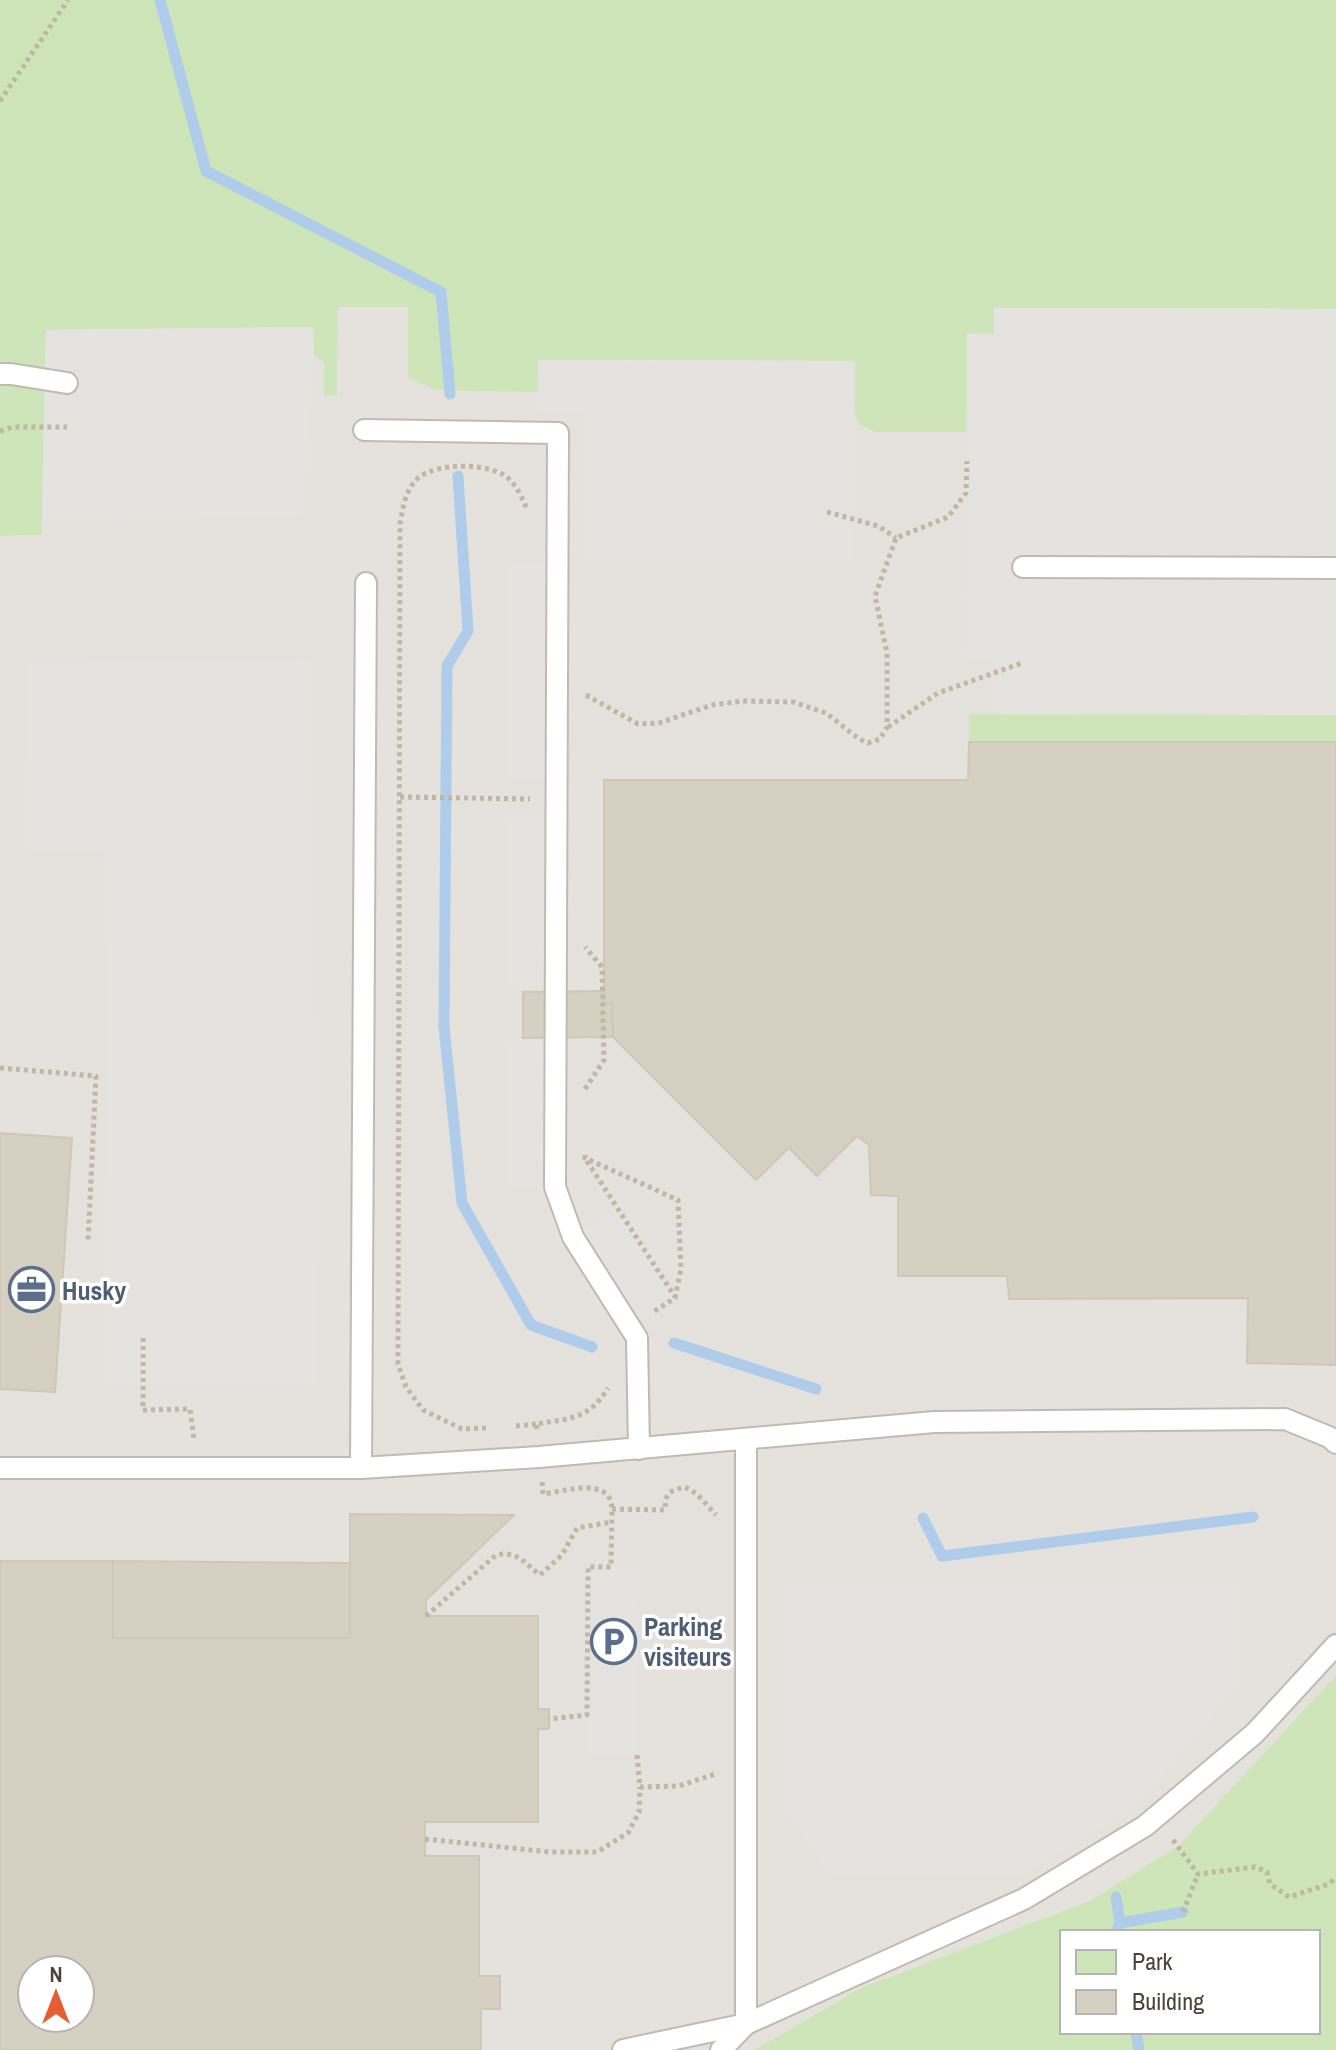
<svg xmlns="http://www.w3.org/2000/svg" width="1336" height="2050" font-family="'Archivo Narrow',sans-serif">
	<rect width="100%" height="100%" fill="#f5f3ec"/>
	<path fill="#e5e2dd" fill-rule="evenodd" d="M338,307H408V376L855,361L966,432L1336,309V715H969V742H1336V1675L1178,1846L1089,1901L860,1988L754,2050H0V536L42,535L46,330L313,327L324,362V395H337ZM32,1970H80V2018H32Z"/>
	<g fill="#cde5b9" fill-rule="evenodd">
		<polygon points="0,0 1336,0 1336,309 995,308 994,334 967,334 967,432 875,432 860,425 854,412 854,361 538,360 538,392 435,390 408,377 408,307 338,307 337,396 324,395 324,362 314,355 313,327 46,330 42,535 0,536"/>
		<polygon points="969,714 1336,715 1336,742 969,742"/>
		<path d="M1336,1675V2050H754L860,1988L1089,1901L1178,1846ZM1062,1932H1318V2032H1062Z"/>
	</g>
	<g fill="#e4e3e0">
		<polygon points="994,308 1336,309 1336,715 997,714 997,659 966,659 967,334 994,333"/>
		<polygon points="313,327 314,355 303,516 42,520 46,330"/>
		<polygon points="538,360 855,361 854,560 588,559 589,413 537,412"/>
		<polygon points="508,563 557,563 556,779 507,779"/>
		<polygon points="311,660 317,1384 110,1386 105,851 29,851 27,662"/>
		<polygon points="508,817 556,817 555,985 507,984"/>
		<polygon points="508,1041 555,1041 555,1187 507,1187"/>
		<polygon points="618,1208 675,1298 631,1326 573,1237"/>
		<polygon points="588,1567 639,1567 637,1755 587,1755"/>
		<polygon points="785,1584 1235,1585 1235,1689 1135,1807 1024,1875 829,1875 784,1805"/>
	</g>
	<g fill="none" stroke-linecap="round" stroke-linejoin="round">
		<g stroke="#afcdeb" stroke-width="11">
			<polyline points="160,0 206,171 441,292 450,394"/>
			<polyline points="458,476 468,631 447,666 444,1027 462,1203 531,1325 592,1347"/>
			<polyline points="674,1343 816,1389"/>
			<polyline points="923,1518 942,1556 1253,1517"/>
			<polyline points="1116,1897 1120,1923 1116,1932"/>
			<polyline points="1120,1923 1183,1912"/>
			<polyline points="1136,2032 1139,2050"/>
		</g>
	</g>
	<g fill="#d6d0c3" stroke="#d0c8b6" stroke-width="2" fill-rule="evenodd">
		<polygon points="969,742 1336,742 1336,1365 1247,1363 1248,1298 1009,1299 1007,1276 898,1276 898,1196 871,1195 869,1145 857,1136 817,1176 789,1148 756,1180 613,1037 612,1003 604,1003 604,780 968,780"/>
		<polygon points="604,991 604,1003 612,1003 613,1037 523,1038 523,992"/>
		<polygon points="0,1133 72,1138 55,1392 0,1389"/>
		<path d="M350,1514L514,1515L426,1600V1616H538V1709H549V1729H538V1822H425V1856H479V1976H500V2009H481V2050H0V1561H113V1638H350ZM32,1970H80V2018H32Z"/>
		<polygon points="113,1561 350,1563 350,1638 113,1638"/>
	</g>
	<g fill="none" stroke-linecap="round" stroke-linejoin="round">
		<defs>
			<g id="lane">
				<polyline points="0,374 11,374 67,383"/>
				<polyline points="364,430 558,433 555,1187 573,1237 637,1338 639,1449"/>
				<polyline points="1023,567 1336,568"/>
				<polyline points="0,1468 361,1468 539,1457 934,1422 1285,1419 1329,1437 1336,1443"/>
				<polyline points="361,1468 366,583"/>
				<polyline points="623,2050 746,2024 1024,1899 1145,1826 1255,1733 1336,1645"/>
				<polyline points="721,2050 746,2024 746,1439"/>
			</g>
		</defs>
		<use href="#lane" stroke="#c0bbb0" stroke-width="24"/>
		<g stroke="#c0b8a2" stroke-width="5" stroke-dasharray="4 4" stroke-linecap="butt">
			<polyline points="0,101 68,0"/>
			<polyline points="0,431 13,427 67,427"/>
			<polyline points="827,512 878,526 896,538"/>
			<polyline points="586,695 638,724 659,723 712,705 743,701 793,702 826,713 859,739 868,743 880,739 887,727 887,653 875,596 896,538 948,517 966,493 967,461"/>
			<polyline points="888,727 938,693 1022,663"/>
			<polyline points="400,797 530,799"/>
			<polyline points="0,1068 96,1076 88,1242"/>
			<polyline points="585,1089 604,1060 602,967 585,947"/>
			<polyline points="585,1155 585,1158 678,1200 681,1269 675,1298 653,1312"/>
			<polyline points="587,1161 675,1297"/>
			<polyline points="143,1338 143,1410 190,1409 194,1439"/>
			<polyline points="516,1426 536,1424"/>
			<path d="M486,1428L462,1429L423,1410L406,1387L398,1364L400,524C403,508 405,490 418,478C436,463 483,463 502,474C516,482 521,496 527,509"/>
			<path d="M537,1429L536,1424C571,1418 588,1420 608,1388"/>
			<path d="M542,1482L543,1494C565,1491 611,1476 612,1509L611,1567H588L587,1715L549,1719"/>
			<path d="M612,1509L665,1510C665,1493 669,1491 685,1487L697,1494L716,1515"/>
			<path d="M426,1616L496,1555C516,1550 525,1563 540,1575L562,1555L577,1528L612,1522"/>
			<polyline points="637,1755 640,1787 679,1786 718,1773"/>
			<polyline points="425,1839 550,1852 597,1852 628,1833 639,1812 640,1787"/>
			<polyline points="1173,1840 1198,1874 1255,1867 1267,1872 1270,1884 1289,1897 1329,1884 1336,1877"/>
			<polyline points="1183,1912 1198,1874"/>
		</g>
		<use href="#lane" stroke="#fff" stroke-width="20"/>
	</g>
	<defs>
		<symbol id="office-ring" viewBox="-11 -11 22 22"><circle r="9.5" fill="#fff" stroke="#5c6f8a" stroke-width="1.5"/><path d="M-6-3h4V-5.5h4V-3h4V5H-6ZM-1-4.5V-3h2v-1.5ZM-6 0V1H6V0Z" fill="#5c6f8a"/></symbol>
		<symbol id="parking-ring" viewBox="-11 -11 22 22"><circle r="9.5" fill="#fff" stroke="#5c6f8a" stroke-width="1.5"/><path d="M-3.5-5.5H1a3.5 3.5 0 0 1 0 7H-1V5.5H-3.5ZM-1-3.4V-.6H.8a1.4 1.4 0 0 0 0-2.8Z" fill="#5c6f8a"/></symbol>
	</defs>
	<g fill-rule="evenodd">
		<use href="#office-ring" x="6" y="1264" width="51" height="51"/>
		<use href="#parking-ring" x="588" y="1616" width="51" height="51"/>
	</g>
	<g text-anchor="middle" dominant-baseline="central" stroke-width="7" stroke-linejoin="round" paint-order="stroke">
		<g font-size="26" font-weight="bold" fill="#4e5e75" stroke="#fff" text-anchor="start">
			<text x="62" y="1290">Husky</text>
			<text x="644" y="1626">Parking<tspan x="644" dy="30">visiteurs</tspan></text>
		</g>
	</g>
	<rect x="1060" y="1930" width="260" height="104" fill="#ffffff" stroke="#b6b4b0" stroke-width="2"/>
	<rect x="1076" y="1950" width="40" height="24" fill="#cde5b9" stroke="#b6b4b0" stroke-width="2"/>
	<text x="1132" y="1970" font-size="24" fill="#49443a">Park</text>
	<rect x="1076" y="1990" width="40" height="24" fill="#d6d0c3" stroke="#b6b4b0" stroke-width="2"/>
	<text x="1132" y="2010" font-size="24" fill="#49443a">Building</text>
	<g transform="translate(56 1994)"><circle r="38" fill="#ffffff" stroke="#b6b4b0" stroke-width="2"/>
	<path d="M0-6L14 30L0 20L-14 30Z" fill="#e75d31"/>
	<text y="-12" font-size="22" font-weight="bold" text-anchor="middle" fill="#49443a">N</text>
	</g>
</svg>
